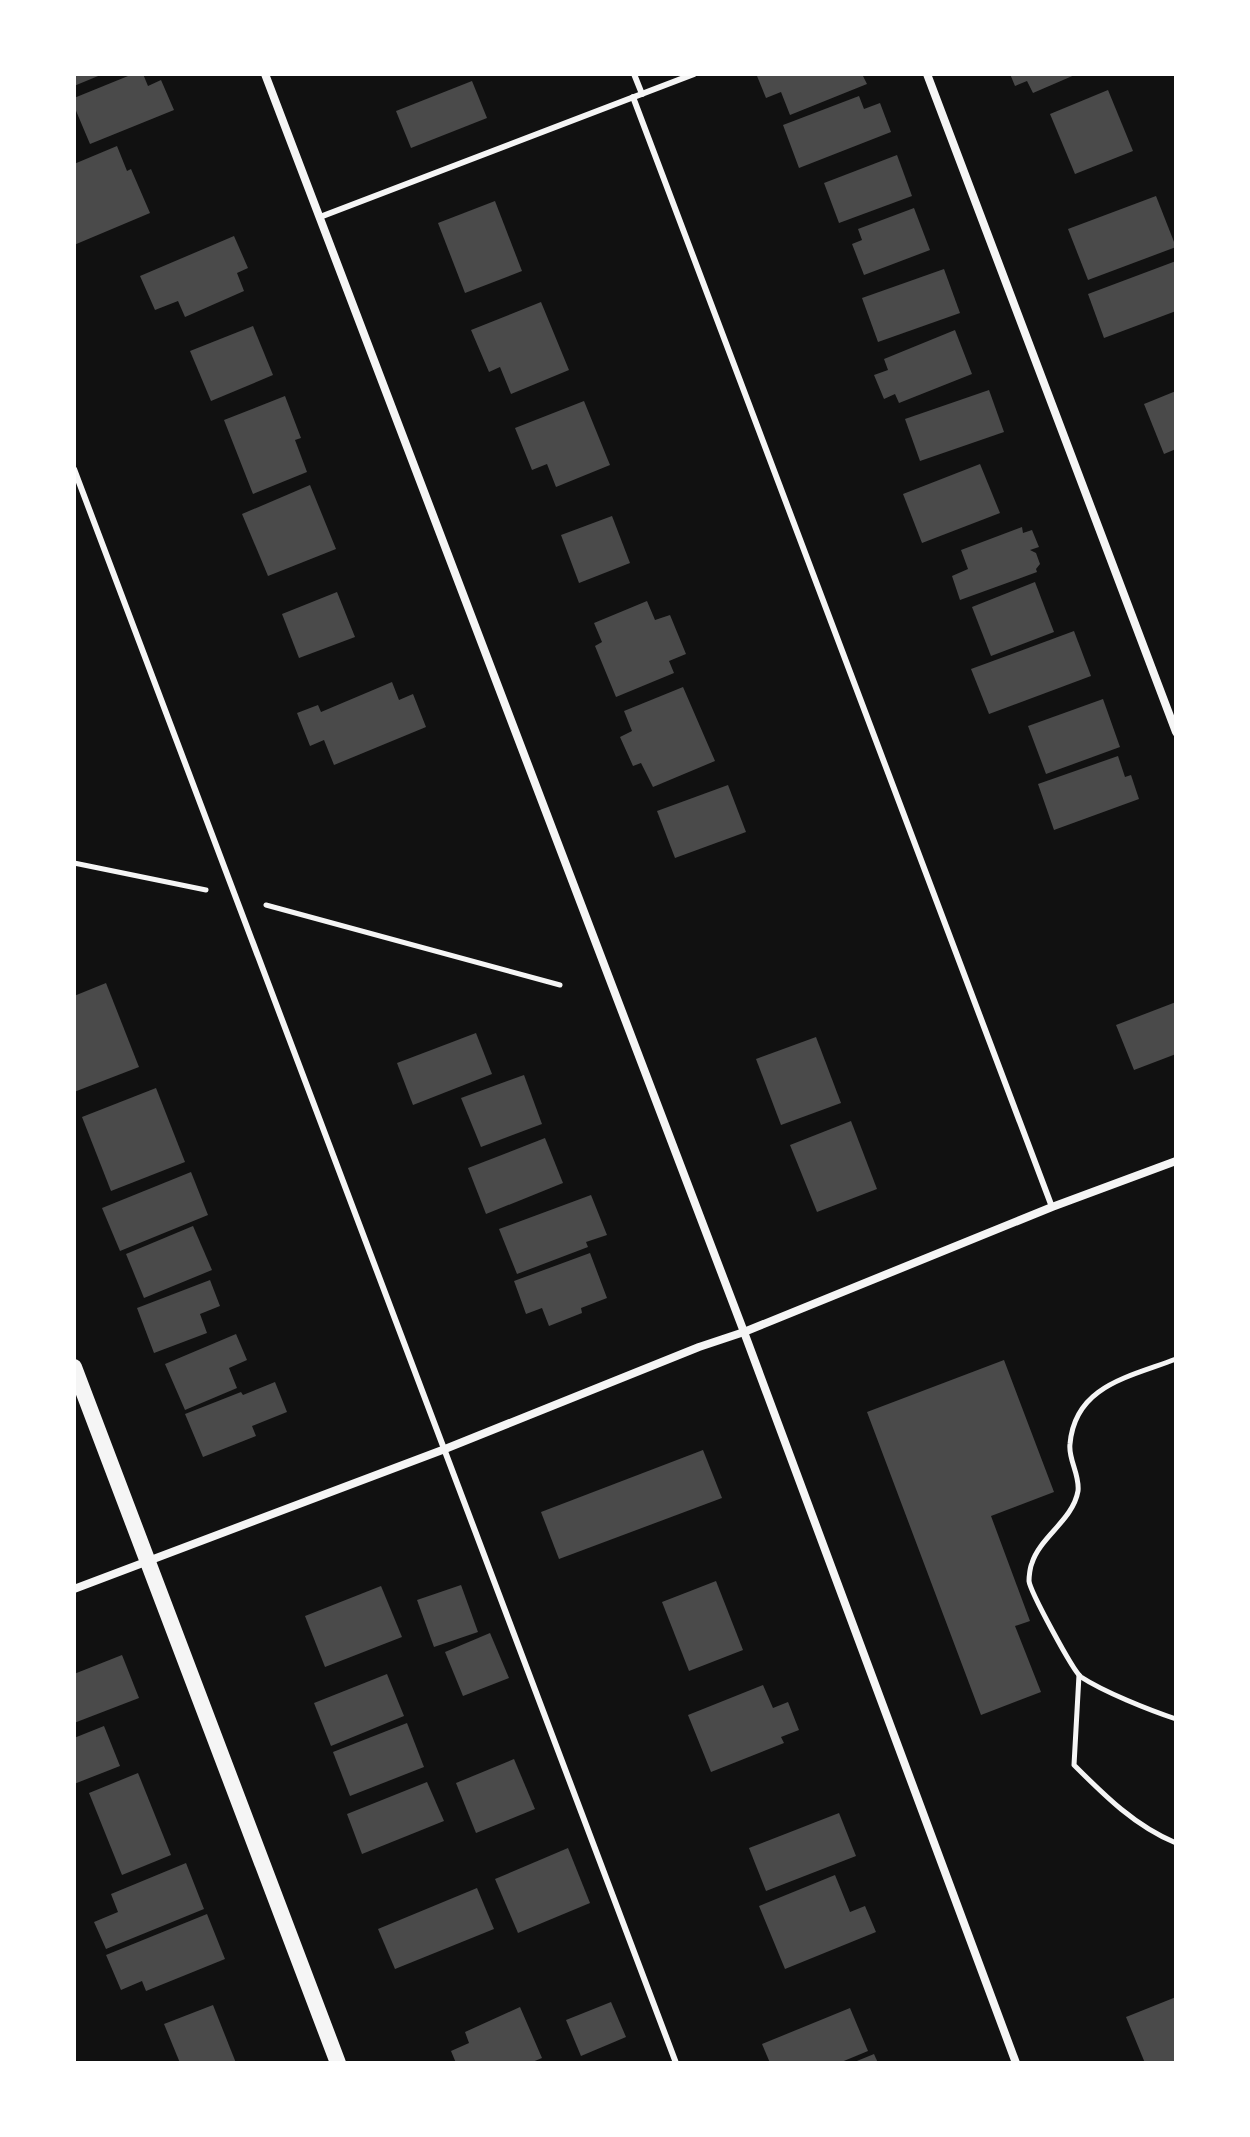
<svg xmlns="http://www.w3.org/2000/svg" width="1250" height="2137" font-family="Signika,sans-serif">
	<rect width="100%" height="100%" fill="#111"/>
	<g fill="#4a4a4a">
		<polygon points="74,74 103,74 74,86"/>
		<polygon points="133,74 143,74 148,86 161,80 174,110 90,144 74,106 74,98"/>
		<polygon points="761,74 862,74 867,84 790,115 781,92 766,98 757,76"/>
		<polygon points="1010,74 1077,74 1033,93 1027,81 1015,86"/>
		<polygon points="472,81 487,118 411,148 396,111"/>
		<polygon points="1108,90 1133,151 1075,174 1050,114"/>
		<polygon points="859,96 864,109 880,103 891,132 799,168 783,125"/>
		<polygon points="117,146 127,171 131,169 150,213 74,245 74,164"/>
		<polygon points="897,155 912,196 839,223 824,183"/>
		<polygon points="1156,196 1176,247 1088,280 1068,229"/>
		<polygon points="495,201 522,271 465,293 438,223"/>
		<polygon points="914,208 930,250 864,275 852,244 862,240 858,229"/>
		<polygon points="234,236 248,268 237,273 244,291 185,317 178,301 155,310 140,276"/>
		<polygon points="1176,261 1176,311 1104,338 1088,294"/>
		<polygon points="944,269 960,313 878,342 862,298"/>
		<polygon points="541,302 569,370 511,394 500,367 489,372 471,330"/>
		<polygon points="253,326 273,375 211,401 190,351"/>
		<polygon points="955,330 972,374 899,403 895,394 884,399 874,375 888,370 884,359"/>
		<polygon points="989,390 1004,432 920,461 905,419"/>
		<polygon points="1176,391 1176,449 1164,454 1144,404"/>
		<polygon points="285,396 301,438 295,440 307,472 253,494 224,420"/>
		<polygon points="584,401 610,465 556,487 547,464 532,470 515,428"/>
		<polygon points="980,464 1000,513 922,543 903,494"/>
		<polygon points="310,485 336,549 268,576 242,514"/>
		<polygon points="612,516 630,563 579,583 561,535"/>
		<polygon points="1022,527 1023,533 1032,530 1039,547 1030,550 1036,553 1040,564 1036,569 1037,572 960,600 952,576 968,569 961,550"/>
		<polygon points="1035,582 1054,632 991,656 972,607"/>
		<polygon points="337,592 355,637 299,658 282,614"/>
		<polygon points="647,601 655,620 670,615 686,654 669,661 674,673 616,697 595,646 602,642 594,623"/>
		<polygon points="1074,631 1091,676 989,714 971,669"/>
		<polygon points="392,682 399,700 413,694 426,727 334,765 324,740 310,746 297,713 318,705 321,712"/>
		<polygon points="683,687 715,761 653,787 641,763 633,766 620,737 632,731 624,711"/>
		<polygon points="1103,699 1120,747 1046,774 1028,726"/>
		<polygon points="1118,756 1125,777 1131,775 1139,799 1054,830 1038,784"/>
		<polygon points="728,785 746,832 675,858 657,811"/>
		<polygon points="106,983 139,1067 74,1092 74,996"/>
		<polygon points="1176,1002 1176,1054 1134,1070 1116,1025"/>
		<polygon points="476,1033 492,1074 413,1105 397,1063"/>
		<polygon points="816,1037 841,1103 781,1125 756,1059"/>
		<polygon points="524,1075 542,1124 481,1147 461,1098"/>
		<polygon points="156,1088 185,1162 111,1191 82,1117"/>
		<polygon points="851,1121 877,1189 817,1212 790,1145"/>
		<polygon points="545,1138 563,1183 486,1214 468,1168"/>
		<polygon points="191,1172 208,1215 120,1251 102,1208"/>
		<polygon points="591,1195 607,1235 586,1242 588,1247 517,1274 499,1229"/>
		<polygon points="193,1226 212,1270 144,1298 126,1254"/>
		<polygon points="590,1253 607,1298 581,1308 582,1313 549,1326 542,1308 526,1314 514,1281"/>
		<polygon points="210,1280 220,1306 200,1314 207,1333 154,1353 137,1308"/>
		<polygon points="236,1334 247,1360 229,1368 237,1388 185,1410 165,1364"/>
		<polygon points="1004,1360 1054,1492 991,1516 1030,1621 1015,1626 1041,1692 981,1715 867,1412"/>
		<polygon points="275,1382 287,1412 252,1426 256,1436 203,1457 185,1414 241,1392 243,1395"/>
		<polygon points="703,1450 722,1498 559,1559 541,1512"/>
		<polygon points="716,1581 743,1650 689,1671 662,1602"/>
		<polygon points="461,1585 478,1632 434,1647 417,1600"/>
		<polygon points="381,1586 402,1637 325,1667 305,1616"/>
		<polygon points="490,1633 509,1678 463,1696 445,1652"/>
		<polygon points="122,1655 139,1698 74,1723 74,1674"/>
		<polygon points="387,1674 404,1716 331,1746 314,1703"/>
		<polygon points="763,1685 773,1708 788,1702 799,1730 781,1737 784,1743 711,1772 688,1715"/>
		<polygon points="407,1723 424,1767 350,1796 333,1752"/>
		<polygon points="104,1726 120,1766 74,1784 74,1738"/>
		<polygon points="514,1759 535,1809 476,1833 456,1783"/>
		<polygon points="138,1773 171,1855 122,1875 89,1793"/>
		<polygon points="427,1782 444,1821 362,1854 347,1814"/>
		<polygon points="839,1813 856,1856 766,1891 749,1848"/>
		<polygon points="568,1848 590,1903 518,1933 495,1879"/>
		<polygon points="186,1863 204,1909 106,1949 94,1922 118,1912 111,1894"/>
		<polygon points="835,1875 850,1912 865,1906 876,1932 785,1969 759,1906"/>
		<polygon points="477,1888 494,1929 395,1969 378,1929"/>
		<polygon points="207,1914 225,1959 146,1991 142,1981 121,1990 106,1955"/>
		<polygon points="1176,1997 1176,2063 1145,2063 1126,2017"/>
		<polygon points="611,2002 626,2037 581,2056 566,2020"/>
		<polygon points="213,2005 236,2063 180,2063 164,2024"/>
		<polygon points="520,2007 542,2058 530,2063 456,2063 451,2051 469,2043 465,2032"/>
		<polygon points="850,2008 868,2051 839,2063 770,2063 762,2044"/>
		<polygon points="874,2054 878,2063 852,2063"/>
	</g>
	<g fill="none" stroke-linecap="round" stroke-linejoin="round">
		<g stroke="#f5f5f5" stroke-width="5">
			<polyline points="74,863 206,890"/>
			<polyline points="266,905 560,985"/>
			<path d="M1176,1359C1130,1377 1075,1385 1070,1444C1068,1459 1080,1475 1078,1491C1073,1520 1040,1537 1032,1563C1030,1567 1029,1577 1029,1581C1030,1591 1073,1671 1081,1677C1104,1692 1149,1710 1176,1719"/>
			<path d="M1079,1675L1074,1765C1105,1796 1135,1826 1176,1843"/>
		</g>
		<g stroke="#f5f5f5" stroke-width="6">
			<polyline points="634,74 642,94"/>
			<polyline points="633,97 1052,1207"/>
			<polyline points="320,217 694,74"/>
			<polyline points="74,469 676,2063"/>
		</g>
		<g stroke="#f5f5f5" stroke-width="8">
			<polyline points="265,74 744,1332 1016,2063"/>
			<polyline points="927,74 1176,732"/>
			<polyline points="74,1589 445,1449 699,1347 744,1332 1052,1207 1176,1161"/>
		</g>
		<polyline stroke="#f5f5f5" stroke-width="16" points="74,1367 338,2063"/>
	</g>
	<rect width="1250" height="2137" fill="none" stroke="#ffffff" stroke-width="152"/>
</svg>
